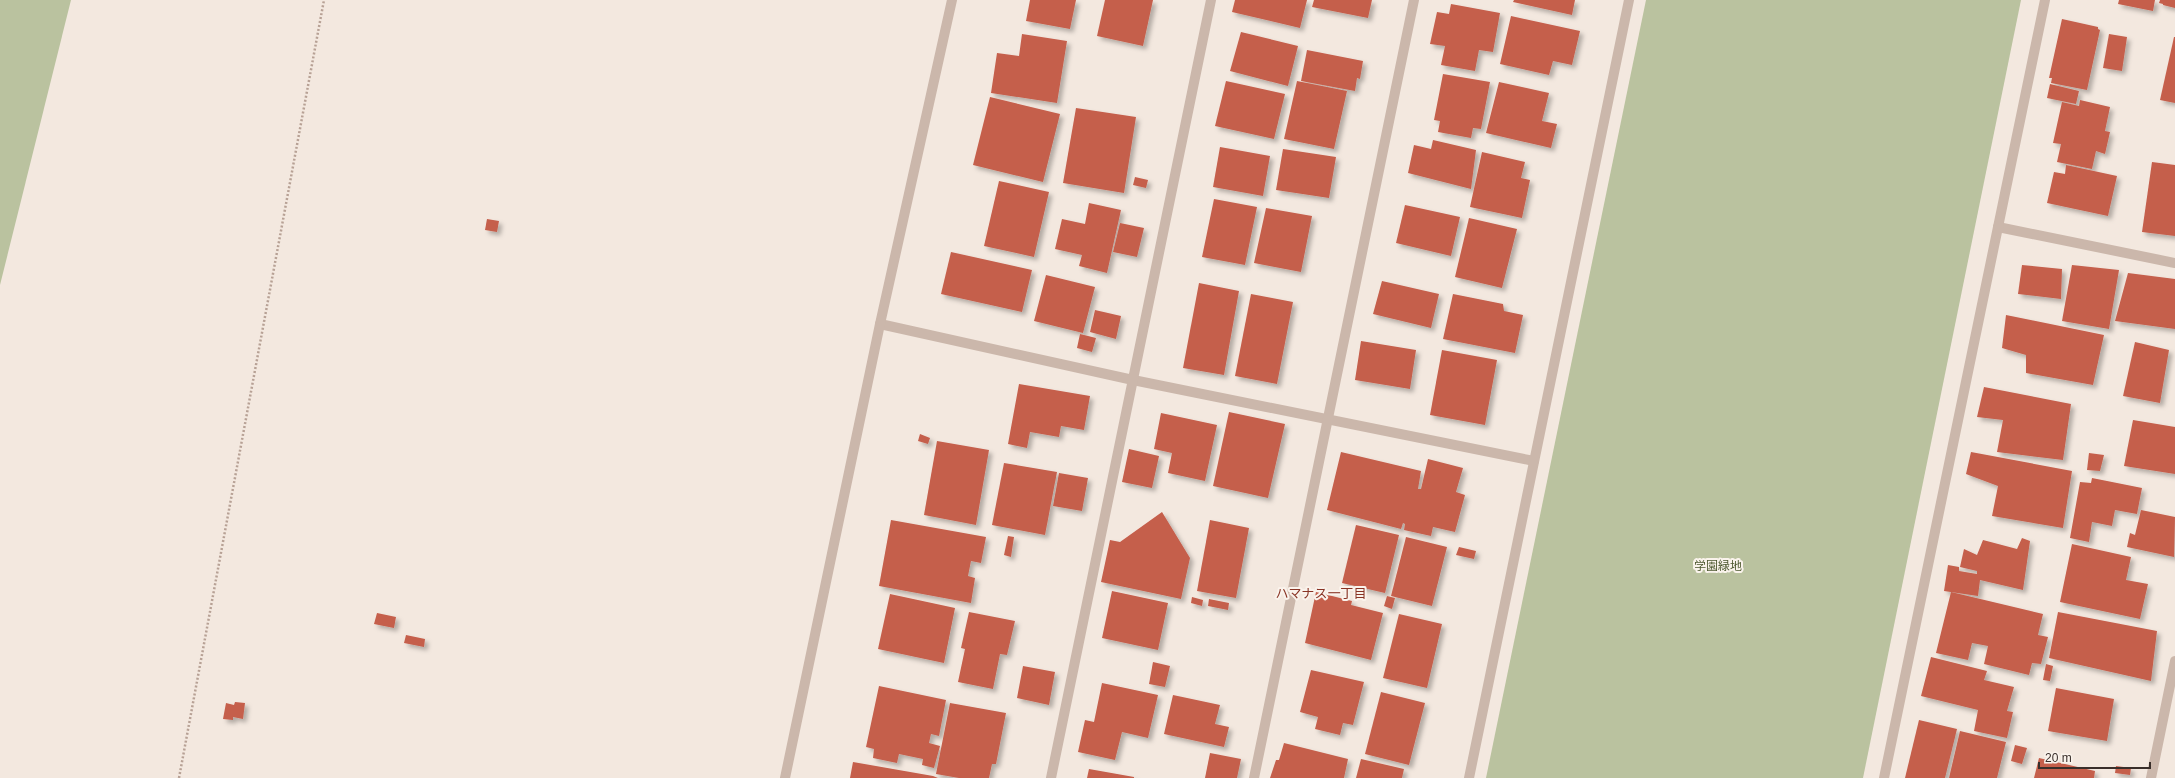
<svg xmlns="http://www.w3.org/2000/svg" width="2175" height="778" font-family="Helvetica,'Noto Sans JP',sans-serif">
	<defs>
		<filter id="shadow"><feDropShadow dx="3.5" dy="3.5" stdDeviation="2" flood-color="#0004"/></filter>
	</defs>
	<rect width="100%" height="100%" fill="#f3e8df"/>
	<g fill="#bac29f">
		<polygon points="0,0 71,0 0,285"/>
		<polygon points="1646,0 2021,0 1863,778 1486,778"/>
	</g>
	<g fill="#c55e4b" filter="url(#shadow)">
		<polygon points="1030,0 1076,0 1070,29 1026,21"/>
		<polygon points="1105,0 1153,0 1143,46 1097,36"/>
		<polygon points="1235,0 1307,0 1300,28 1232,12"/>
		<polygon points="1314,0 1372,0 1368,18 1312,7"/>
		<polygon points="1514,0 1575,0 1572,15 1513,2"/>
		<polygon points="2119,0 2155,0 2153,11 2118,4"/>
		<polygon points="2160,0 2175,0 2175,8 2163,5 2163,4 2159,3"/>
		<polygon points="1451,4 1500,13 1493,52 1479,50 1475,71 1441,65 1445,46 1430,44 1437,12 1449,14"/>
		<polygon points="1511,16 1580,31 1572,65 1553,61 1549,75 1500,64"/>
		<polygon points="2062,19 2098,27 2098,29 2100,30 2087,90 2051,83 2052,78 2049,78"/>
		<polygon points="1241,32 1298,46 1288,86 1230,71"/>
		<polygon points="1022,34 1067,41 1057,103 991,93 997,53 1019,56"/>
		<polygon points="2109,34 2127,37 2122,71 2103,68"/>
		<polygon points="2174,37 2175,37 2175,103 2160,100"/>
		<polygon points="1307,50 1363,61 1360,79 1357,78 1355,91 1301,81"/>
		<polygon points="1443,74 1490,82 1481,129 1473,128 1471,138 1438,132 1440,121 1434,120"/>
		<polygon points="1226,81 1285,94 1274,139 1215,126"/>
		<polygon points="1297,81 1347,91 1334,149 1284,139"/>
		<polygon points="1499,82 1549,93 1542,121 1557,124 1551,148 1486,133"/>
		<polygon points="2050,84 2079,91 2076,104 2047,98"/>
		<polygon points="990,97 1060,114 1043,182 973,165"/>
		<polygon points="2080,100 2110,107 2105,131 2110,132 2105,154 2096,151 2092,169 2057,162 2061,144 2053,143 2062,102 2079,106"/>
		<polygon points="1076,108 1136,117 1124,193 1063,183"/>
		<polygon points="1433,140 1476,150 1471,189 1408,173 1414,145 1431,149"/>
		<polygon points="1220,147 1270,156 1263,196 1213,187"/>
		<polygon points="1283,149 1336,157 1329,198 1276,190"/>
		<polygon points="1482,152 1525,162 1521,178 1530,180 1522,218 1470,207"/>
		<polygon points="2152,162 2175,165 2175,236 2142,232"/>
		<polygon points="2066,165 2117,176 2108,216 2047,203 2054,172 2065,174"/>
		<polygon points="1135,177 1148,180 1146,188 1133,185"/>
		<polygon points="999,181 1049,192 1034,257 984,246"/>
		<polygon points="1214,199 1257,207 1245,265 1202,257"/>
		<polygon points="1089,203 1121,210 1107,273 1079,266 1082,255 1055,249 1062,219 1085,224"/>
		<polygon points="1405,205 1460,217 1451,256 1396,243"/>
		<polygon points="1266,208 1312,216 1301,272 1254,263"/>
		<polygon points="1469,218 1517,229 1502,288 1455,277"/>
		<polygon points="487,219 499,221 497,232 485,230"/>
		<polygon points="1120,223 1144,228 1137,257 1113,252"/>
		<polygon points="951,252 1032,270 1022,312 941,294"/>
		<polygon points="2022,265 2062,269 2061,299 2018,294"/>
		<polygon points="2072,265 2119,270 2109,329 2062,321"/>
		<polygon points="2128,273 2175,279 2175,329 2115,321"/>
		<polygon points="1046,275 1095,287 1083,333 1034,321"/>
		<polygon points="1382,281 1439,294 1431,328 1373,314"/>
		<polygon points="1199,283 1239,291 1224,375 1183,368"/>
		<polygon points="1251,294 1293,302 1277,384 1235,376"/>
		<polygon points="1453,294 1503,304 1504,311 1523,315 1515,353 1443,339"/>
		<polygon points="1095,310 1121,316 1116,339 1090,332"/>
		<polygon points="2006,315 2104,335 2093,385 2026,373 2026,355 2002,348"/>
		<polygon points="1080,334 1096,338 1092,352 1077,348"/>
		<polygon points="1361,341 1416,350 1410,389 1355,380"/>
		<polygon points="2135,342 2169,350 2160,403 2123,396"/>
		<polygon points="1442,350 1497,360 1485,425 1430,415"/>
		<polygon points="1019,384 1090,396 1084,430 1061,426 1059,437 1030,432 1027,448 1008,444"/>
		<polygon points="1984,387 2071,404 2063,460 1997,452 2003,420 1977,417"/>
		<polygon points="1229,412 1285,424 1268,498 1213,486"/>
		<polygon points="1161,413 1217,425 1205,481 1168,473 1172,453 1154,449"/>
		<polygon points="2133,420 2175,427 2175,474 2124,466"/>
		<polygon points="920,434 930,438 928,444 918,441"/>
		<polygon points="937,441 989,450 976,525 924,515"/>
		<polygon points="1129,449 1159,456 1152,488 1122,482"/>
		<polygon points="1341,452 1421,471 1418,489 1421,489 1428,459 1463,468 1456,492 1465,495 1455,532 1433,527 1431,536 1404,530 1405,524 1403,523 1401,529 1327,510"/>
		<polygon points="1971,452 2072,471 2063,528 1992,516 1998,486 1966,474"/>
		<polygon points="2089,453 2104,455 2100,471 2087,470"/>
		<polygon points="1004,463 1057,472 1045,535 992,525"/>
		<polygon points="1059,473 1088,478 1082,511 1053,506"/>
		<polygon points="2092,478 2142,488 2137,514 2115,510 2112,526 2092,522 2089,542 2070,538 2080,482 2091,483"/>
		<polygon points="2141,510 2175,517 2174,557 2127,547 2130,533 2135,535"/>
		<polygon points="1162,512 1190,558 1181,599 1101,582 1110,540 1120,542"/>
		<polygon points="891,520 986,537 981,563 971,561 968,576 975,578 971,603 879,586"/>
		<polygon points="1210,520 1249,528 1236,598 1197,591"/>
		<polygon points="1356,525 1399,535 1385,593 1342,583"/>
		<polygon points="1008,536 1014,537 1011,557 1004,555"/>
		<polygon points="1406,537 1447,547 1432,606 1391,596"/>
		<polygon points="2022,538 2030,541 2023,590 1980,580 1978,596 1944,591 1948,565 1959,567 1959,571 1977,574 1977,571 1960,567 1964,549 1977,555 1983,540 2017,549"/>
		<polygon points="2072,544 2131,557 2126,580 2148,584 2140,619 2060,602"/>
		<polygon points="1459,547 1476,551 1474,559 1456,555"/>
		<polygon points="1112,591 1168,603 1158,650 1102,638"/>
		<polygon points="1316,592 1352,601 1351,605 1383,613 1371,660 1305,643"/>
		<polygon points="1951,592 2043,614 2038,635 2048,637 2041,664 2032,663 2029,675 1984,664 1988,646 1972,643 1968,660 1936,653"/>
		<polygon points="890,594 955,608 944,663 878,649"/>
		<polygon points="1387,596 1395,598 1392,609 1384,606"/>
		<polygon points="1192,597 1203,600 1202,606 1191,603"/>
		<polygon points="1209,599 1229,603 1228,610 1208,606"/>
		<polygon points="969,612 1015,621 1007,655 1000,654 993,689 958,682 965,649 961,648"/>
		<polygon points="2058,612 2157,631 2151,681 2049,658"/>
		<polygon points="377,613 396,617 394,628 374,624"/>
		<polygon points="1399,614 1442,624 1427,688 1383,678"/>
		<polygon points="406,635 425,639 424,647 404,643"/>
		<polygon points="1931,657 1987,671 1984,680 2014,687 2007,711 2013,712 2007,738 1974,731 1978,710 1921,696"/>
		<polygon points="1153,662 1170,666 1165,687 1149,684"/>
		<polygon points="2046,664 2053,666 2050,681 2043,680"/>
		<polygon points="1023,666 1055,672 1049,705 1017,698"/>
		<polygon points="1311,670 1364,682 1353,725 1343,723 1340,735 1315,729 1318,717 1300,712"/>
		<polygon points="1102,683 1158,695 1148,738 1122,732 1115,760 1078,752 1085,720 1094,722"/>
		<polygon points="879,686 946,700 939,736 931,734 929,743 940,746 934,768 922,765 923,759 899,754 897,763 873,758 874,749 866,747"/>
		<polygon points="2056,688 2114,699 2107,741 2048,731"/>
		<polygon points="1381,692 1425,703 1409,765 1365,754"/>
		<polygon points="1173,695 1220,705 1215,724 1229,727 1224,747 1164,734"/>
		<polygon points="235,702 245,703 243,719 233,717 233,720 223,719 226,703 234,705"/>
		<polygon points="950,703 1006,713 996,764 992,764 989,778 959,778 936,774"/>
		<polygon points="1919,720 1957,729 1945,778 1905,778"/>
		<polygon points="1960,731 2006,742 1997,778 1949,778"/>
		<polygon points="1284,743 1348,759 1344,778 1270,778 1276,760 1279,760"/>
		<polygon points="2015,745 2027,748 2022,764 2011,761"/>
		<polygon points="1210,753 1241,759 1237,778 1205,778"/>
		<polygon points="2039,758 2095,771 2094,778 2034,778"/>
		<polygon points="1361,759 1404,769 1402,778 1356,778"/>
		<polygon points="853,762 933,776 938,778 850,778"/>
		<polygon points="2116,766 2131,768 2130,775 2115,773"/>
		<polygon points="1089,769 1134,777 1134,778 1087,778"/>
	</g>
	<g fill="none" stroke-linecap="round" stroke-linejoin="round">
		<polyline stroke="#b7a195" stroke-width="2.5" stroke-dasharray="2 2" stroke-linecap="butt" points="179,778 324,0"/>
		<g stroke="#cbb7ab" stroke-width="10">
			<polyline points="1998,227 2175,263"/>
			<polyline points="880,324 1133,380 1534,461"/>
			<polyline points="1051,778 1211,0"/>
			<polyline points="1254,778 1414,0"/>
			<polyline points="1469,778 1629,0"/>
			<polyline points="1884,778 2045,0"/>
			<polyline points="2151,778 2175,661"/>
		</g>
		<polyline stroke="#cbb7ab" stroke-width="10" points="785,778 880,324 952,0"/>
	</g>
	<g text-anchor="middle" dominant-baseline="central" stroke-width="4" stroke-linejoin="round" paint-order="stroke">
		<g font-size="12" fill="#4c572e" stroke="#faf3ec">
			<text x="1718" y="566">学園緑地</text>
		</g>
		<g font-size="13" fill="#883324" stroke="#faf3ec">
			<text x="1321" y="593">ハマナス一丁目</text>
		</g>
	</g>
	<path d="M2039 762v6h111v-6" fill="none" stroke="#392e2a" stroke-width="2"/>
	<text x="2045" y="762" font-size="12" fill="#392e2a" stroke="#faf3ec" stroke-width="3" paint-order="stroke">20 m</text>
</svg>
